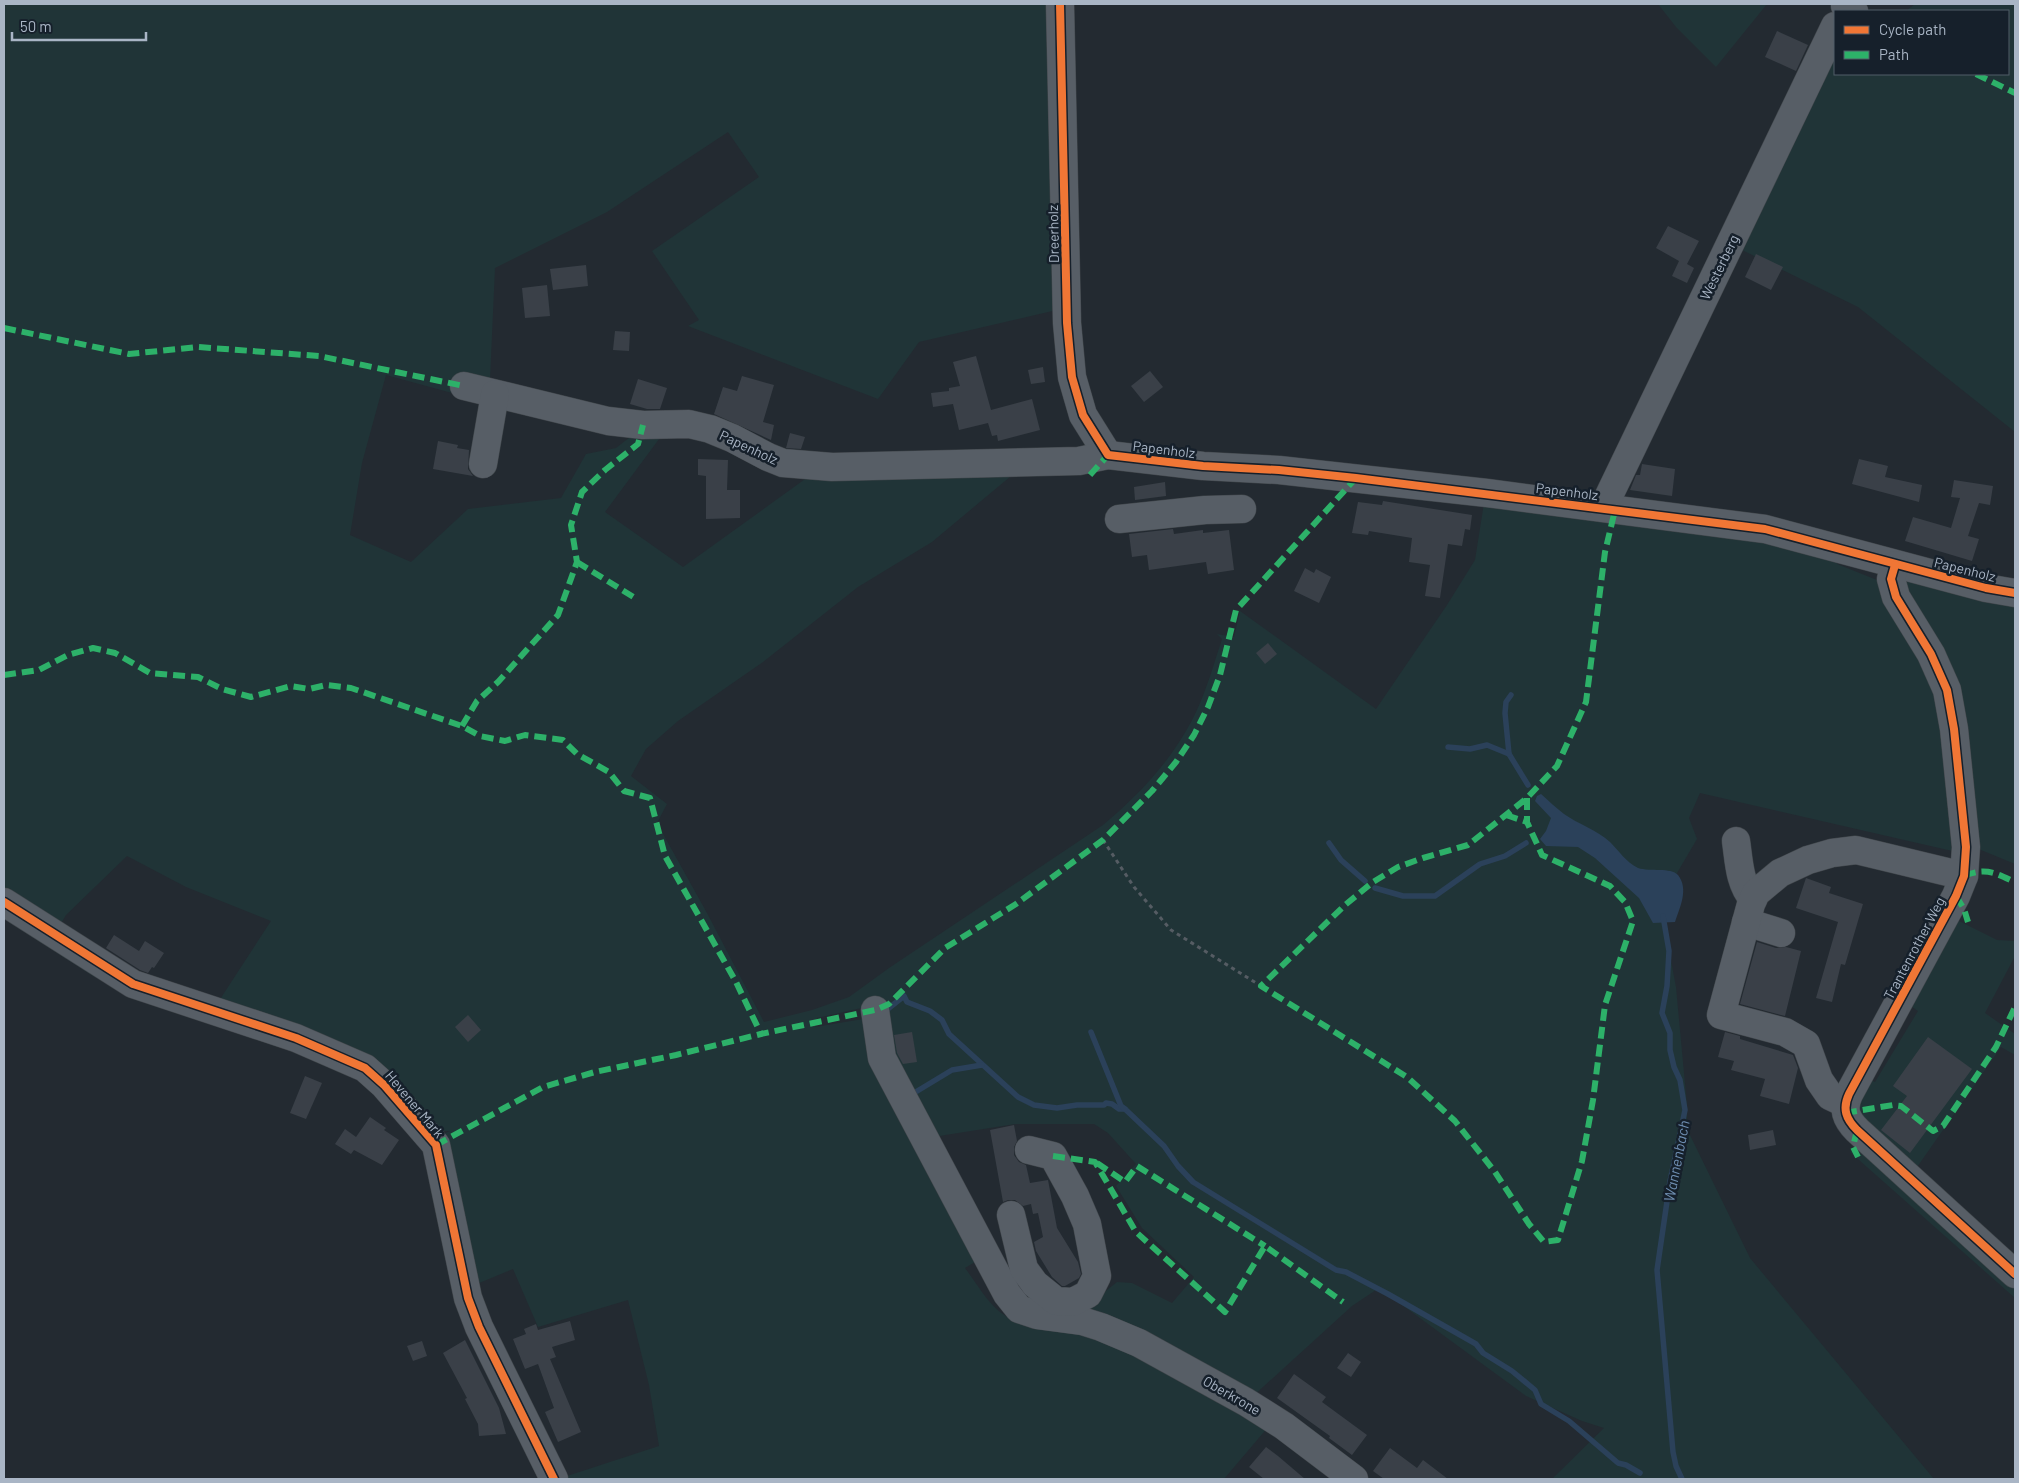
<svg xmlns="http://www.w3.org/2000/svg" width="2019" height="1483" font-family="Barlow,sans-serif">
	<rect width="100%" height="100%" fill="#232a31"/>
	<g fill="#203437" fill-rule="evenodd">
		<path d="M4,4H1050L1061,309L919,342L878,399L688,326L699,320L652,251L759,177L728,132L607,212L495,268L490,380L463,396L386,375L362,463L350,535L411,562L468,509L561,498L586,454L616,448L639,430L662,435L605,512L683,567L819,469L1011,476L932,542L858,587L763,662L678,721L646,749L631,776L667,804L657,823L707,913L764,1022L812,1010L849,997L889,968L1103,825C1146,789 1184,747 1204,693C1211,675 1216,657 1222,639L1217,634L1234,637L1240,611L1376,709L1447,605L1475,560L1484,503L1759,536L1837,556V564L1882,582L1932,664L1961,853L1700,793L1689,818L1697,839L1660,902L1676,987L1687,1105V1129L1750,1258L1934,1479H1552L1604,1428L1582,1421L1526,1396L1379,1288L1352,1306L1251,1398L1076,1315L1117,1282L1132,1283L1172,1303L1194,1277L1142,1228L1116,1186L1136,1164L1108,1133L1094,1124H1015L933,1137L890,1067L875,1005L817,1018L815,1027L863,1019L980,1259L965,1268C978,1285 990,1308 1009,1318L1069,1328L1120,1343L1269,1426L1224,1479H565L564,1477L659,1446L649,1385L628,1300L538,1327L513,1269L472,1286L428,1141L450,1131L436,1132L388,1079L152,1002L93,976L4,919ZM127,856L186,887L271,921L215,1007L82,958L60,925L66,915Z"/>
		<polygon points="1658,4 1767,4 1716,67 1676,27"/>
		<polygon points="1915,4 2015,4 2015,432 1858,307 1736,247 1835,39 1835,74 2008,74 2008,11 1906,11"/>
		<polygon points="1904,579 2015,600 2015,864 1981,850 1970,841 1958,729"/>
		<polygon points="1953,918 1997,940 2015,941 2015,956 1985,1013 2015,1034 2015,1055 2001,1047 1915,1170 2015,1263 2015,1298 1850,1152 1873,1135 1856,1118 1864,1077 1875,1082 1918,1011 1905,1002"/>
	</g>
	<path fill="#2b415a" d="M1541,794C1549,801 1556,808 1564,814C1578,824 1597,830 1610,842C1619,851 1626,862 1638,868C1650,872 1671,867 1678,875C1689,889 1680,907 1675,922L1653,923L1639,898L1595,858L1578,847L1546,846L1540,839L1546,831L1551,818L1535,801L1537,796Z"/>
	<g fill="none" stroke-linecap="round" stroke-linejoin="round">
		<g stroke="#2b415a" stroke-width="5.5">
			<polyline points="1511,695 1506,702 1505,713 1509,754 1528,785"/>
			<polyline points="1448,747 1470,749 1487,745 1509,754"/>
			<polyline points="1329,843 1341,860 1365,881"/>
			<polyline points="1375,888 1403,896 1435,896 1480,864 1505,856 1526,843"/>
			<polyline points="1663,916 1669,951 1667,986 1662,1013 1670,1033 1670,1050 1674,1067 1680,1080 1685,1110 1670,1181 1657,1270 1673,1452 1676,1466 1682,1479"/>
			<polyline points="884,1012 904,996 907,1002 930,1011 942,1020 949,1034 1018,1097 1034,1105 1057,1108 1077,1105 1104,1105 1106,1103 1112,1104 1119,1109 1125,1109 1164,1146 1178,1166 1193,1182 1336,1270 1346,1272 1388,1294 1476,1344 1483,1353 1512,1371 1535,1390 1541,1404 1569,1421 1618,1463 1626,1465 1640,1473"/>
			<polyline points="1091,1032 1121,1106 1125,1109"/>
			<polyline points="909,1096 952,1070 982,1065"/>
		</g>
	</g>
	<g fill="#3a4048">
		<polygon points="1777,31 1808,45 1796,71 1765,57"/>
		<polygon points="1668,226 1699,241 1687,264 1694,268 1687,283 1672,276 1679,261 1656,248"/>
		<polygon points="1756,254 1783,267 1771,290 1745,277"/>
		<polygon points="586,265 588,286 553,290 550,269"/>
		<polygon points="547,285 550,316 525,318 522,288"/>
		<polygon points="615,331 630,332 629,351 613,350"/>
		<polygon points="976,356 991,410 1032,399 1040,430 998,441 997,435 992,436 988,423 959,430 953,404 933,407 931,393 949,391 949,388 960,386 953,362"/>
		<polygon points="1043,367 1045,382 1031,384 1028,370"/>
		<polygon points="1150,371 1163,387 1144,402 1131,386"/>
		<polygon points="742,376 774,385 763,422 774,425 771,440 714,414 723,387 737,391"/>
		<polygon points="638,379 667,388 660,409 647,409 630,404"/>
		<polygon points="790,433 805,437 801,449 786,448"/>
		<polygon points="438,441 458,445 457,448 469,450 468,469 473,476 433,469"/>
		<polygon points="698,459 728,460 727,490 740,490 740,518 706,519 706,476 698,475"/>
		<polygon points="1859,459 1888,466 1885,477 1922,485 1919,502 1852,484"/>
		<polygon points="1642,464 1675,469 1672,496 1630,490 1636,475 1640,475"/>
		<polygon points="1954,480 1993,486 1990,505 1979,503 1968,536 1979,539 1972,561 1905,541 1913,517 1951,528 1960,498 1951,497"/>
		<polygon points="1165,482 1166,496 1135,500 1134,487"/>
		<polygon points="1383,501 1472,515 1470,530 1465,529 1462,546 1448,544 1440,598 1425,596 1430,565 1409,562 1412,538 1369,531 1368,535 1352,533 1358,502 1382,505"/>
		<polygon points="1173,529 1174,534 1203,530 1203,533 1229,530 1234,570 1208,574 1206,562 1149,570 1147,555 1132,557 1129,534"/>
		<polygon points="1305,568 1314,573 1316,569 1331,577 1319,603 1294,591"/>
		<polygon points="1268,643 1277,654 1265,664 1256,653"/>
		<polygon points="1806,878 1831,887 1829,893 1863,904 1845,965 1841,964 1832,1002 1816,998 1838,922 1796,908"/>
		<polygon points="114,935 139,951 145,941 164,953 154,968 152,967 148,973 140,970 106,948"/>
		<polygon points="1757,942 1776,948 1786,947 1801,951 1785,1016 1740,1004"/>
		<polygon points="468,1015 481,1030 468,1042 455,1027"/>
		<polygon points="912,1032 917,1062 903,1064 897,1053 894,1035"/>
		<polygon points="1725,1032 1740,1036 1740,1039 1793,1055 1798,1068 1789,1104 1760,1096 1765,1079 1731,1070 1734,1061 1718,1057"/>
		<polygon points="1928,1037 1972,1069 1910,1153 1881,1130 1907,1096 1893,1086"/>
		<polygon points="305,1076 322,1083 306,1119 290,1113"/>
		<polygon points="370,1117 386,1128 384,1130 399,1140 382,1165 354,1150 351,1154 335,1144 345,1129 356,1137"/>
		<polygon points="1014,1125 1017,1141 1014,1147 1014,1155 1019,1162 1026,1165 1030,1183 1048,1180 1057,1228 1078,1262 1081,1274 1079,1278 1065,1286 1062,1286 1052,1277 1036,1251 1034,1242 1043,1237 1038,1213 1033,1214 1031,1204 1023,1206 1015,1200 1008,1200 1003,1202 990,1130"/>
		<polygon points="1773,1130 1776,1145 1750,1150 1748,1135"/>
		<polygon points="570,1321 575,1340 552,1347 556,1357 550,1359 581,1432 558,1442 545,1412 554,1408 538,1364 525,1369 513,1339 526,1334 524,1329 536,1324 538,1330"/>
		<polygon points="465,1340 499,1408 506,1434 479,1436 478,1424 465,1399 467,1398 443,1353"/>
		<polygon points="422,1341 427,1356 413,1361 407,1346"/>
		<polygon points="1348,1353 1361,1362 1351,1377 1337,1368"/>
		<polygon points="1294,1374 1326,1397 1322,1402 1367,1435 1352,1455 1329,1438 1330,1436 1277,1398"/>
		<polygon points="1266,1447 1278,1456 1305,1479 1264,1479 1249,1467"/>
		<polygon points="1390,1448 1417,1468 1423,1460 1448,1479 1384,1479 1373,1471"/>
	</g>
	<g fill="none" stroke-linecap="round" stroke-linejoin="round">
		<defs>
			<g id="minor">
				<polyline points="1060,4 1067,323 1072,377 1083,415 1108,455"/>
				<polyline points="1845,6 1854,11"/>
				<polyline points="464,386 608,421 643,425 689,424 710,429 732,438 768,457 783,463 832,467 1079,461 1108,455 1203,466 1279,470 1487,493 1765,529 1986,588 2015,593"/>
				<polyline points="483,464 495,394"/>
				<polyline points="1603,508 1835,26"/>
				<polyline points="1119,519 1205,510 1242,509"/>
				<path d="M1895,565L1891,579L1896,597L1931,654L1947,690L1954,729L1966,847L1964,876L1956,896L1849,1094C1842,1109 1846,1119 1857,1130L2015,1274"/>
				<path d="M1736,841C1739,861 1739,883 1753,899"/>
				<polyline points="4,902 133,984 296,1038 365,1068 384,1085 436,1145 468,1298 479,1327 554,1479"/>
				<polyline points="1746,922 1781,933"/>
				<polyline points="875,1010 882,1058 1007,1294 1019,1309 1037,1315 1082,1321 1101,1327 1139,1343 1246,1402 1284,1426 1354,1479"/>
				<polyline points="1845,1103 1830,1096 1819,1080 1806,1044 1785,1032 1721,1015 1751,904 1756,893 1780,873 1808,860 1832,853 1856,850 1964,876"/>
				<polyline points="1011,1215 1024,1269 1035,1284 1056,1301 1073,1302 1088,1294 1097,1276 1087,1224 1075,1196 1053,1156 1029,1150"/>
			</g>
		</defs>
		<use href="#minor" stroke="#40464b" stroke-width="29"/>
		<polyline stroke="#555c63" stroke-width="3" stroke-dasharray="4 4" stroke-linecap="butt" points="1103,840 1134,887 1171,930 1261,986"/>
		<use href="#minor" stroke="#575e66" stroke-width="28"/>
		<g stroke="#2db169" stroke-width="6" stroke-dasharray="12 6" stroke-linecap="butt">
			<polyline points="1976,74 2015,93"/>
			<polyline points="4,328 129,354 198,347 319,356 464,386"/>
			<polyline points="1090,475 1108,455"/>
			<polyline points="577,562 635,598"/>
			<polyline points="4,675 39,670 68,655 93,648 115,653 150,673 198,677 222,689 251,697 291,686 309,689 326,685 351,688 462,726 480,736 505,741 525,735 563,740 577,754 609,772 624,791 650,798 665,856 736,982 761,1034"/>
			<polyline points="462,726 477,701 498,682 558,615 577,562 571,525 582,492 605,470 638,444 643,425"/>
			<polyline points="1527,798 1527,822 1542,855 1610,886 1625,902 1633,921 1605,1005 1593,1100 1582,1161 1558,1240 1544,1242 1529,1224 1495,1172 1455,1121 1407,1077 1261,986 1345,905 1373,882 1398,867 1423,858 1468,845 1527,798 1557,766 1586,702 1605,552 1615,510"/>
			<polyline points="1506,815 1527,822"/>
			<path d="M1964,876C1986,867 1995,873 2015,882"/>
			<polyline points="1956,896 1964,909 1968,922"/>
			<polyline points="1845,1113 1893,1105 1901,1106 1933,1131 1943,1126 1996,1047 2015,1007"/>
			<polyline points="1857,1130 1853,1147 1858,1157"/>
			<polyline points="436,1145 543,1087 595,1072 676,1055 761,1034 875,1010 889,1004 945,948 1016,904 1103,840 1152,791 1176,762 1194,735 1208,707 1220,675 1236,610 1356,478"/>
			<polyline points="1053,1156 1095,1162 1136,1232 1225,1312 1265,1246 1343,1302"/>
			<polyline points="1097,1163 1125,1182 1137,1166 1265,1246"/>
		</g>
		<defs>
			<g id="cycleway">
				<polyline points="1060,4 1067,323 1072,377 1083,415 1108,455 1203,466 1279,470 1356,478 1765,529 1986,588 2015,593"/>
				<path d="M1895,565L1891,579L1896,597L1931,654L1947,690L1954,729L1966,847L1964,876L1956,896L1849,1094C1842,1109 1846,1119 1857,1130L2015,1274"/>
				<polyline points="4,902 133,984 296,1038 365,1068 384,1085 436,1145 468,1298 479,1327 554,1479"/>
			</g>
		</defs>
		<use href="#cycleway" stroke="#16202b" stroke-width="11"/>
		<use href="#cycleway" stroke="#f07635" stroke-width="8"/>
	</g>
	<g text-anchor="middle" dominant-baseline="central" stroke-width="5" stroke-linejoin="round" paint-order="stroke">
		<g font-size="14" fill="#a9b5c5" stroke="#16202b">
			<text transform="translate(1053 234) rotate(-91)">Dreerholz</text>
			<text transform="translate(1719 267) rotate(-64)">Westerberg</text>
			<text transform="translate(749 447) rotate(25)">Papenholz</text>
			<text transform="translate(1164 449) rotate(7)">Papenholz</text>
			<text transform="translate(1567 491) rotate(7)">Papenholz</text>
			<text transform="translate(1965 569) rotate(14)">Papenholz</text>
			<text transform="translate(1914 948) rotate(-62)">Trantenrother Weg</text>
			<text transform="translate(415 1104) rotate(50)">Hevener Mark</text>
			<text transform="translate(1232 1395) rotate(30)">Oberkrone</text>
		</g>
		<g font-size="15" font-style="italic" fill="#6e8db1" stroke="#16202b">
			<text transform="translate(1676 1161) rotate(-79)">Wannenbach</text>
		</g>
	</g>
	<rect width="2019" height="1483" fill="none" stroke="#a9b5c5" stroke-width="10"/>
	<rect x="1834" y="10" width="175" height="65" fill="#16202b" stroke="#515c69"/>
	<rect x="1844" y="26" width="25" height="8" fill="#f07635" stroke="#515c69"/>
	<text x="1879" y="35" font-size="15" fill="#a9b5c5">Cycle path</text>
	<rect x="1844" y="51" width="25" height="8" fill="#2db169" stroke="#515c69"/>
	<text x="1879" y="60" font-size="15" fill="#a9b5c5">Path</text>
	<path d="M12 32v8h134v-8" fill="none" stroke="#a9b5c5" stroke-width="2.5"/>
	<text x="20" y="32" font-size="15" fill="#a9b5c5" stroke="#16202b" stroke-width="4" paint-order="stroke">50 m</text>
</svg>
